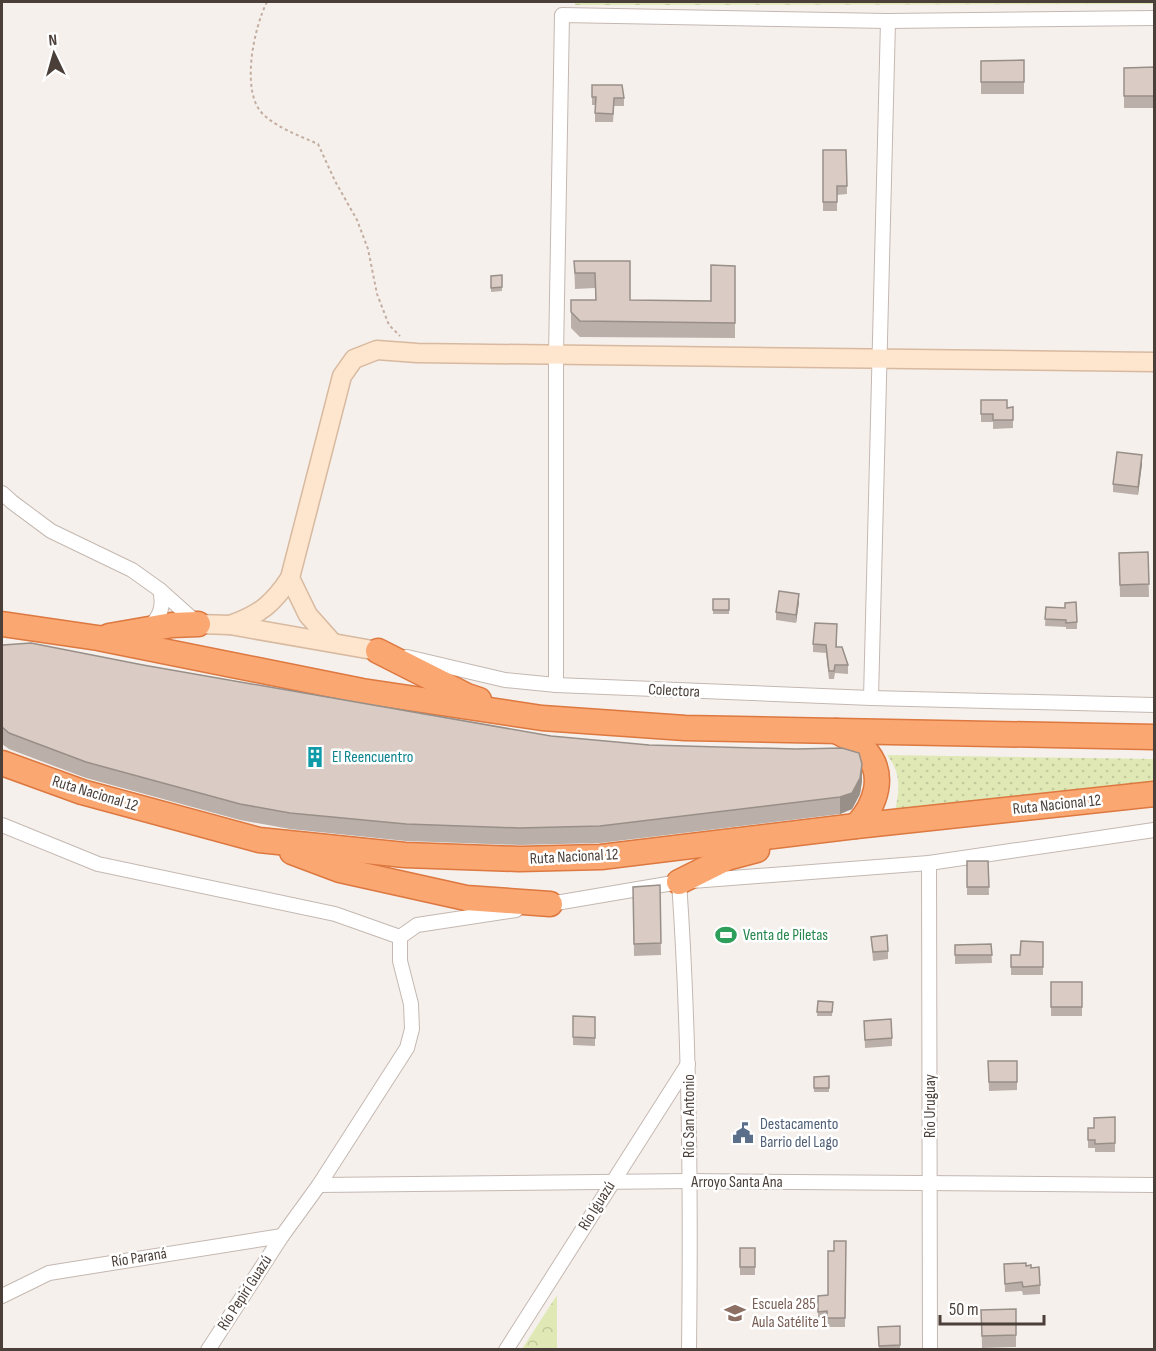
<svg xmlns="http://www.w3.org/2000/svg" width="1156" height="1351" font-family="'Sofia Sans Condensed',sans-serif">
	<defs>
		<pattern id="grass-dots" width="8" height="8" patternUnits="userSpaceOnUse" patternTransform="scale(1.5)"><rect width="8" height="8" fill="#e0e9b6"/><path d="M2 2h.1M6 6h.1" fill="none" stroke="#c2c99d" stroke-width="1.8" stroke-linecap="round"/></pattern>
		<pattern id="forest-crowns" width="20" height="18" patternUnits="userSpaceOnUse" patternTransform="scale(1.5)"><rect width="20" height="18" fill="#e0e9b6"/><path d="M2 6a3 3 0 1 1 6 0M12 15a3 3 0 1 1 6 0" fill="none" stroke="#c2c99d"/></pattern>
	</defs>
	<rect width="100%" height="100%" fill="#f6f0ec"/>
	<path fill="url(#grass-dots)" d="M887,755L1154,759V786L895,810C900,790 901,772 887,755Z"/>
	<g fill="url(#forest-crowns)">
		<polygon points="575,2 1154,2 1154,4 575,5"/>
		<polygon points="557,1295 557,1349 522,1349"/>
	</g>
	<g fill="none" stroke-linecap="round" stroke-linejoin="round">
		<defs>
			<g id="street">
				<polyline points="2,493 12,502 51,531 132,570 160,590 198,624"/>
				<path d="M148,627C161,618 164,605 160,590"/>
				<polyline points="407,657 505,680 556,685 871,698 1154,705"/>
				<polyline points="556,685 556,355 562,15 888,21 1154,18"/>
				<polyline points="871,698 888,21"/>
				<polyline points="2,825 98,864 335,914 400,937"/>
				<polyline points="929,863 930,1350"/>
				<path d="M679,882C690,1038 691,1194 689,1350"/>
				<polyline points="544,905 679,882 929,863 1154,830"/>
				<polyline points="319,1185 689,1181 1154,1185"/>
				<polyline points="2,1296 49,1273 282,1236"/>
				<polyline points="208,1350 282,1236 319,1185 407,1048 412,1029 411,1004 400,961 400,937 417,925 516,910"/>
				<polyline points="506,1350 688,1064"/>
			</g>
			<g id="secondary">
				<polyline points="290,578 308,615 332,642"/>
				<polyline points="198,624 230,625 378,651"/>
				<path d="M230,625C259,615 273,604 290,578L342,376L354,359L377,350L417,353L1154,362"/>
			</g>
			<g id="highway">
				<polyline points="2,624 98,638 362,691 542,718 685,728 1154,737"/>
				<polyline points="109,636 172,625 198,624"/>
				<polyline points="378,651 467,696 479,700"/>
				<path d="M836,731C846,736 856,741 864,749C887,774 876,805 856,826"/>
				<polyline points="2,763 82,792 259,840 405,855 519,859 601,857 856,826 1154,794"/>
				<polyline points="292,852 340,870 466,898 550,904"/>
				<polyline points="679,882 727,858 757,850"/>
			</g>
		</defs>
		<use href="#street" stroke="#c4b8b1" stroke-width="16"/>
		<use href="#secondary" stroke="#d7b99f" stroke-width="21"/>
		<use href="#highway" stroke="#dc7840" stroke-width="27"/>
		<path stroke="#c3ada0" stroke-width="2" stroke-dasharray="3 3" stroke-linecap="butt" d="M267,2C254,27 239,95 265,116C280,129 300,136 318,144L335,181L357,220L368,249L377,294L389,325L400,336"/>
		<use href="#street" stroke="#fff" stroke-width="14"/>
		<use href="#secondary" stroke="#fee5ce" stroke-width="18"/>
		<use href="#highway" stroke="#fba771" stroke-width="24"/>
	</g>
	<g fill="#bbafa9">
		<polygon points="1024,60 1024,94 981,94 981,61"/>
		<polygon points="1155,67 1155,108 1124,108 1124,68"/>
		<polygon points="592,85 624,98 624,106 614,106 613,122 595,122 595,105 592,105"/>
		<polygon points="823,150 846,150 847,194 837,195 837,211 823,211"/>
		<polygon points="574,261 630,261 630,300 711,301 735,266 735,338 580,337 571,328 571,300 596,300 595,288 575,289"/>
		<polygon points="502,275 502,291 491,292 491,276"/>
		<polygon points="981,400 1007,408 1013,407 1013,428 993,429 993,422 981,422"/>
		<polygon points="1142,464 1138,495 1113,492 1113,484"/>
		<polygon points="1148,552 1149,597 1120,597 1119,553"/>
		<rect x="713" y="599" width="16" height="15"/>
		<polygon points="799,602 796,623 776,620 776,612"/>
		<polygon points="1046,607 1077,622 1077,629 1066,629 1066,627 1045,626"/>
		<polygon points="837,633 837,647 848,665 848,674 835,673 834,679 829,679 826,653 813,652 813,644"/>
		<polygon points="2,647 143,665 551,736 862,781 860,794 852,809 840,814 600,843 519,845 406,841 290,829 240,820 86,778 9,749 2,744"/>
		<polygon points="967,861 988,861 989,895 967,895"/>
		<polygon points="660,885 661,955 634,956 633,887"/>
		<polygon points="871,937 888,951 888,959 873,961"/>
		<polygon points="1043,942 1043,975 1011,975 1011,955 1020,955"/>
		<polygon points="991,944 992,963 955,964 955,945"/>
		<rect x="1051" y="982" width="31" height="34"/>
		<polygon points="818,1001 833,1002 832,1016 817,1016"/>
		<polygon points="573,1016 595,1017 595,1046 573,1045"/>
		<polygon points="864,1021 892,1038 892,1046 865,1048"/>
		<polygon points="988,1061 1017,1061 1017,1090 989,1091"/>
		<polygon points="829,1076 829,1092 814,1092 814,1077"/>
		<polygon points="1115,1117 1115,1152 1095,1152 1095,1148 1088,1148 1088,1128 1094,1128"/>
		<polygon points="846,1241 845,1327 827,1327 827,1320 818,1320 818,1296 828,1295 834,1251"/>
		<rect x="740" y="1248" width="15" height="27"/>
		<polygon points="1004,1264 1026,1266 1031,1268 1040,1285 1040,1294 1023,1295 1022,1291 1005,1292"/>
		<polygon points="1016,1309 1016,1347 982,1348 981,1310"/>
		<polygon points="900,1326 900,1350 879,1350 878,1327"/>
	</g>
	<g fill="#998f89">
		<polygon points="1142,455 1142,464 1138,495 1138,487"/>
		<polygon points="799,594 799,602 796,623 796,615"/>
		<polygon points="862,764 862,781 860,794 852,809 840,814 840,797"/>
	</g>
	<g fill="#daccc4" stroke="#998f89" stroke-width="1.5">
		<polygon points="1024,60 1024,82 981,82 981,61"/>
		<polygon points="1155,67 1155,96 1124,96 1124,68"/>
		<polygon points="592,85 622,85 624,98 614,98 613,114 595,113 596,97 592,97"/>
		<polygon points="823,150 846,150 847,186 837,186 837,202 823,202"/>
		<polygon points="574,261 630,261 630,300 711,301 711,265 735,266 735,323 580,321 571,312 571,300 596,300 595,273 575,273"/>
		<polygon points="502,275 502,287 491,288 491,276"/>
		<polygon points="981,400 1007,400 1007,408 1013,407 1013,420 993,420 993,414 981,414"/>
		<polygon points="1117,452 1142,455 1138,487 1113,484"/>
		<polygon points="1148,552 1149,584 1120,585 1119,553"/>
		<polygon points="779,591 799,594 796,615 776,612"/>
		<rect x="713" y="599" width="16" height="11"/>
		<polygon points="1076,602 1077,622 1066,623 1066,620 1045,619 1046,607 1065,608 1065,603"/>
		<polygon points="815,623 837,624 836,647 842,647 848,665 835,665 834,671 829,671 826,645 813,644"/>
		<polygon points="31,643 143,665 551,736 649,745 796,749 842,748 859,753 862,764 860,778 852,793 840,797 600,826 519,828 406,824 290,813 240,804 86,762 9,733 2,727 2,647 3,645"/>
		<polygon points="967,861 988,861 989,887 967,887"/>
		<polygon points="660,885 661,943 634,944 633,887"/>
		<polygon points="887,935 888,951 873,952 871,937"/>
		<polygon points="1021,941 1043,942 1043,967 1011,967 1011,955 1020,955"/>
		<polygon points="991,944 992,955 955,955 955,945"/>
		<rect x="1051" y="982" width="31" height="25"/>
		<polygon points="818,1001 833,1002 832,1012 817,1012"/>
		<polygon points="573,1016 595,1017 595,1038 573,1037"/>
		<polygon points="891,1019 892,1038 865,1040 864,1021"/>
		<polygon points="988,1061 1017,1061 1017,1082 989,1082"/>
		<polygon points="829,1076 829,1088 814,1088 814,1077"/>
		<polygon points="1115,1117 1115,1143 1095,1144 1095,1140 1088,1140 1088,1128 1094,1128 1094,1118"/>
		<polygon points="834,1241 846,1241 845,1318 827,1318 827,1311 818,1312 818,1296 828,1295 828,1251 834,1251"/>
		<rect x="740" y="1248" width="15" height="19"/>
		<polygon points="1026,1263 1026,1266 1031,1265 1031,1268 1039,1267 1040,1285 1023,1287 1022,1282 1005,1284 1004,1264"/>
		<polygon points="1016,1309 1016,1335 982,1336 981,1310"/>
		<polygon points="900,1326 900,1345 879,1346 878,1327"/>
	</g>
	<defs>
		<symbol id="building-bare" viewBox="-9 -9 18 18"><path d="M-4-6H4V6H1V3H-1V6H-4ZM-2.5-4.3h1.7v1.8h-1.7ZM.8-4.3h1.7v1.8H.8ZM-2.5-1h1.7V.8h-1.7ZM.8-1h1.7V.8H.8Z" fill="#0f9aa8" stroke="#fff" stroke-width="2.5" paint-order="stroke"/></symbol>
		<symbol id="stadium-bare" viewBox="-9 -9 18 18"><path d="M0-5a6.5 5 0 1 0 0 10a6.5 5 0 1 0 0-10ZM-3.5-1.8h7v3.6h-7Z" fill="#2e9e5b" stroke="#fff" stroke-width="2.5" paint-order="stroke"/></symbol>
		<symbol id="civic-bare" viewBox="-9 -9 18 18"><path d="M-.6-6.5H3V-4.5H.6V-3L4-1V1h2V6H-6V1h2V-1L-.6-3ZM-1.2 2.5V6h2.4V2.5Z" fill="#5c6f8a" stroke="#fff" stroke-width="2.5" paint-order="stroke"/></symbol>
		<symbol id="school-bare" viewBox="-9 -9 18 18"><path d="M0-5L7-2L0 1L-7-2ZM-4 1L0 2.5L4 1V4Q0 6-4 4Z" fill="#8d6e63" stroke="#fff" stroke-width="2.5" paint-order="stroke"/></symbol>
	</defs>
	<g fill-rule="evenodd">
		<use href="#building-bare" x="300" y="742" width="30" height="30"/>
		<use href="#stadium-bare" x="711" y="920" width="30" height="30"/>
		<use href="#civic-bare" x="728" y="1118" width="30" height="30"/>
		<use href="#school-bare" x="720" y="1298" width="30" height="30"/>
	</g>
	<g text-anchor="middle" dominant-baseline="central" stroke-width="5" stroke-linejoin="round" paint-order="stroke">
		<g font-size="16" fill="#4a3f39" stroke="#fff">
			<text transform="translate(674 691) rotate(3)">Colectora</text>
			<text transform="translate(95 794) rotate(17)">Ruta Nacional 12</text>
			<text transform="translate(1057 805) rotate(-6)">Ruta Nacional 12</text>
			<text transform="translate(574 857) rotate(-3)">Ruta Nacional 12</text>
			<text transform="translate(930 1106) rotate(-90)">Río Uruguay</text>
			<text transform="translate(689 1116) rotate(-90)">Río San Antonio</text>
			<text x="737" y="1182">Arroyo Santa Ana</text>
			<text transform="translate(597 1206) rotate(-58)">Río Iguazú</text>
			<text transform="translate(139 1258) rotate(-9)">Río Paraná</text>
			<text transform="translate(245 1293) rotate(-57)">Río Pepirí Guazú</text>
		</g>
		<g font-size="16" fill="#0d838f" stroke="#fff" text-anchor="start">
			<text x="332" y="757">El Reencuentro</text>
		</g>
		<g font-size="16" fill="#27864d" stroke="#fff" text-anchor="start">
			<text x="743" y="935">Venta de Piletas</text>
		</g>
		<g font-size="16" fill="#4e5e75" stroke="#fff" text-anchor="start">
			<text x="760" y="1124">Destacamento<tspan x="760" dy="18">Barrio del Lago</tspan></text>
		</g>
		<g font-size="16" fill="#785e54" stroke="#fff" text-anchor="start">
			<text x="752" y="1304">Escuela 285<tspan x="752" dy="18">Aula Satélite 1</tspan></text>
		</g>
	</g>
	<rect width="1156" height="1351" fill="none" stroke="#4a3f39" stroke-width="6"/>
	<g transform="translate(54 54) rotate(355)" stroke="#ffffff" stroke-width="4.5" paint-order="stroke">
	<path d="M0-4.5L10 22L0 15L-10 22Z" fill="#4a3f39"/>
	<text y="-9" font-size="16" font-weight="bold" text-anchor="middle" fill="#4a3f39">N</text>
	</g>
	<path d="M940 1315v9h104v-9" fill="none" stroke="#4a3f39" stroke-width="3"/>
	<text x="949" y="1315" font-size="18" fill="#4a3f39" stroke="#ffffff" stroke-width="4.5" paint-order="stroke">50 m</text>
</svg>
